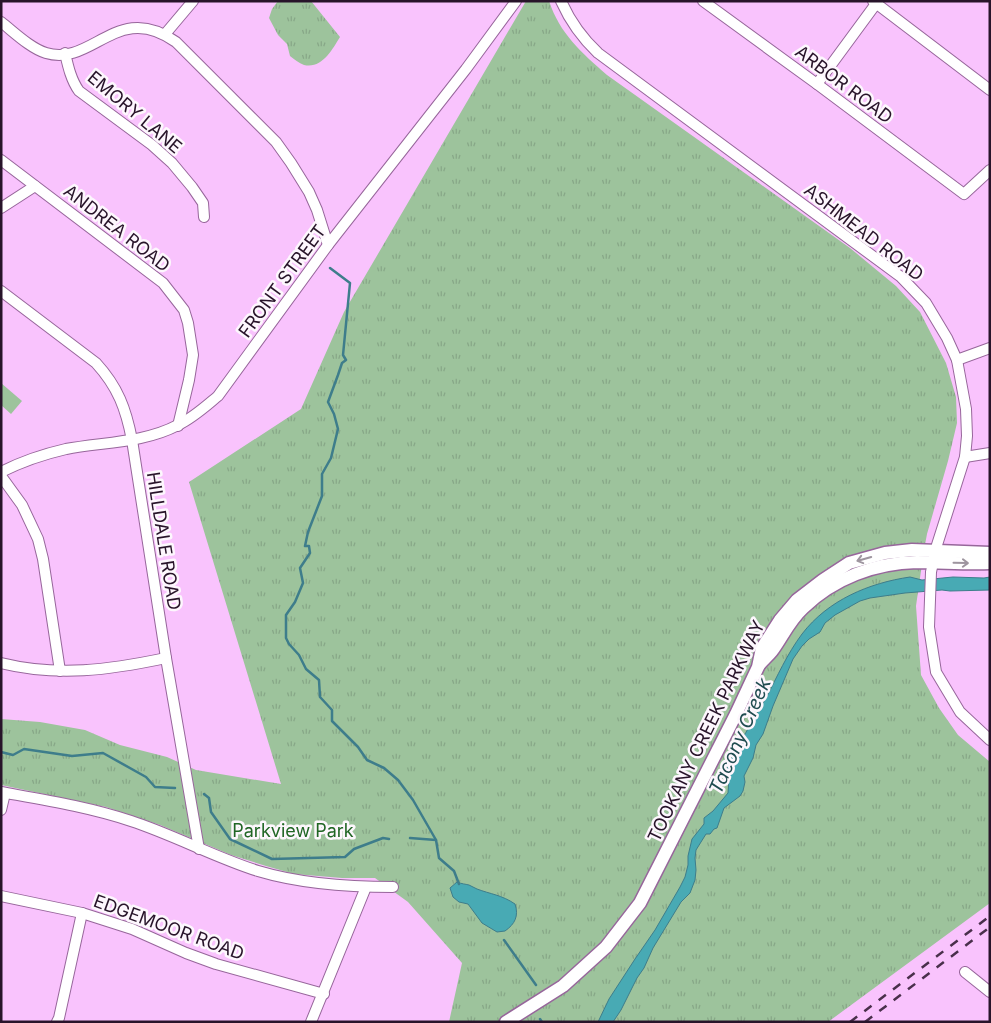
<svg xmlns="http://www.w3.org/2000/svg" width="991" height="1023" font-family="Inter,sans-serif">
	<defs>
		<pattern id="grass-tufts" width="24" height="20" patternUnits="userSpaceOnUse" patternTransform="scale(1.25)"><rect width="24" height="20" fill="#9dc39c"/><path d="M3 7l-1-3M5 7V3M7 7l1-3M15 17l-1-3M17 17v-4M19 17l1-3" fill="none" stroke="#87a787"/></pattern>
	</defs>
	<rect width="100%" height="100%" fill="#f9c3fd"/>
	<g fill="url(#grass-tufts)">
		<path d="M278,1H311L340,37C332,50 322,69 304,65C299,63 294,59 290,56L287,44L278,35L269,18L272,9Z"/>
		<path d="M526,1H549C560,34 581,52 607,75L850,248L896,286L920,312L946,363L956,397L957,423L948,461L927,534L924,550L916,606L921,675L939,708L958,735L990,762V903L828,1022H449L462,963L408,902L375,878H342L294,874L266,866L231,855L160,825L106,807L1,785V719L40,722L85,730L120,745L167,757L196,770L281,784L189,482L301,409L344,312Z"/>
	</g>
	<polygon fill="#9dc39c" points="1,383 22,401 11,414 1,405"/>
	<g fill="#48aab4" stroke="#3e7d8b">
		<path d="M910,577L922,580L953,577L984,578L990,577V590L950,591L942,590L905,593L870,598L860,601L835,615L825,623L820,632L809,639L802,646L793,659L773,706L763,734L756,745L753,758L744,776L745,782L743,791L740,796L724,808L717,828L714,829L710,834H706L696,850L695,858L696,870L695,880L690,893L681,902L653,948L644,968L637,978L621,1010L613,1022H598L609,999L635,959L655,930L680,887L685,877L688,865V856L692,839L704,824V818L713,811L728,793L729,778L727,768C738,744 753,721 766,698C777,677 787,654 802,634C828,600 869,583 910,577Z"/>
		<path d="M457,882C462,884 465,884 469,885C472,886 474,888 477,889C490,894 502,895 515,904C519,916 515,924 505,931L497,932L482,923L468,904L459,902L453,897L450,888Z"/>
	</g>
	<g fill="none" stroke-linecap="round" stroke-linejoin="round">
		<g stroke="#3e7d8b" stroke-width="2.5">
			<polyline points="330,268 350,283 343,355 346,360 342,363 338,375 328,402 334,414 338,429 331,458 322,474 322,496 308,532 305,546 309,546 310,553 300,568 303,583 295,602 286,615 286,638 289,644 299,655 306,669 319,680 320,697 332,710 332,721 358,747 367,760 384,768 398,780 413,800 436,840"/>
			<polyline points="1,752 13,755 24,749 72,756 103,753 146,777 155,787 175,788"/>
			<polyline points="204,794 209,798 211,812 230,839 272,859 345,857 354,849 383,838 389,839"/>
			<polyline points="410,838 436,840 439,858 454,871 459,884"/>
			<polyline points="504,940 536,985"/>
			<polyline points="540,1019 542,1022"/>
		</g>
		<defs>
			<g id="minor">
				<path d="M561,1C570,21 582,38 598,53L901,277L926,303L947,338L957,360L966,409L967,436L965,457L936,548L931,572L929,627L936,672L960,712L990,740"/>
				<polyline points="703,1 817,84 964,194 990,170"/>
				<polyline points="873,1 990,90"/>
				<path d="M1,22C14,32 30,48 46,53C93,67 117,0 176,42L276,142L291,163L309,192L317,210L328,245"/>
				<polyline points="166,33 193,1"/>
				<path d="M65,53C68,66 71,80 79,91L152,145L172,163L192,187L203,203L204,217"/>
				<polyline points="817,84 878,1"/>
				<polyline points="1,160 163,283 184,310 188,323 193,355 189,380 178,426"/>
				<polyline points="1,208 35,186"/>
				<path d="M1,291L96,363C118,387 126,409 132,440L166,658L199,849"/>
				<polyline points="957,360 990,348"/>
				<polyline points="965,457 990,453"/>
				<path d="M1,472C21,462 44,454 66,449C103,442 144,443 178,425C193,418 206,406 218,396L328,245L466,69L516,1"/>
				<polyline points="1,476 22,505 38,539 43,559 60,671"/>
				<path d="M1,663C58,677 109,670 166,658"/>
				<path d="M1,792C45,800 89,807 131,821C174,835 214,857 258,871C298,883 351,887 393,887"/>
				<polyline points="1,810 5,793"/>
				<polyline points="1,896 82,913 132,929 186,953 216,964 324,994"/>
				<polyline points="965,972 990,992"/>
				<polyline points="57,1022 59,1018 82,913"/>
				<polyline points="311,1022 366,887"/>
			</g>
			<g id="major">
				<path d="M759,665C763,660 768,656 772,651C783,636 789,621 803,608C834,578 875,563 917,562C941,562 966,564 990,563"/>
				<polyline points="506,1022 563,986 606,947 640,903 736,714 758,667 762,648 780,620 797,600 823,580 849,563 885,553 912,550 990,553"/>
			</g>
		</defs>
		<use href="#minor" stroke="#97669b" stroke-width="12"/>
		<use href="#major" stroke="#97669b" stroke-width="15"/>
		<use href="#minor" stroke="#fff" stroke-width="10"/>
		<use href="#major" stroke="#fff" stroke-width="12"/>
		<g stroke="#492f4b" stroke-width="2.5" stroke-dasharray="9 9" stroke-linecap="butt">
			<polyline points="850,1022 990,916"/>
			<polyline points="865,1022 990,927"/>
		</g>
	</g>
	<defs><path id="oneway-shaft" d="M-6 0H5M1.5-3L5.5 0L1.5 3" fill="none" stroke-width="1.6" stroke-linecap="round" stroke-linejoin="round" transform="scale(1.25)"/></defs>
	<g stroke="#9e959f">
		<use href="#oneway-shaft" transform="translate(864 559) rotate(164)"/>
		<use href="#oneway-shaft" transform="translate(961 563) rotate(1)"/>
	</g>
	<g text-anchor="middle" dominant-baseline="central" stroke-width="5" stroke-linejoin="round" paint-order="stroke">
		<g font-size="18" fill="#28142a" stroke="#fdf7fd">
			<text transform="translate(844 84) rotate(37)">ARBOR ROAD</text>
			<text transform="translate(135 112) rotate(40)">EMORY LANE</text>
			<text transform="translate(117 228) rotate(38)">ANDREA ROAD</text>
			<text transform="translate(864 232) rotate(38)">ASHMEAD ROAD</text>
			<text transform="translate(282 281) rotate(-54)">FRONT STREET</text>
			<text transform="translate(164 541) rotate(81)">HILLDALE ROAD</text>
			<text transform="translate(706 731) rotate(-64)">TOOKANY CREEK PARKWAY</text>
			<text transform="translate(169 927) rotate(20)">EDGEMOOR ROAD</text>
		</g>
		<g font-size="18" fill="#206624" stroke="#fdf7fd">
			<text x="293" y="830">Parkview Park</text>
		</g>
		<g font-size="19" font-style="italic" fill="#204c50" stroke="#fdf7fd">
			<text transform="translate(740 736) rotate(-66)">Tacony Creek</text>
		</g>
	</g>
	<rect width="991" height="1023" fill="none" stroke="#28142a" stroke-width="5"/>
</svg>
